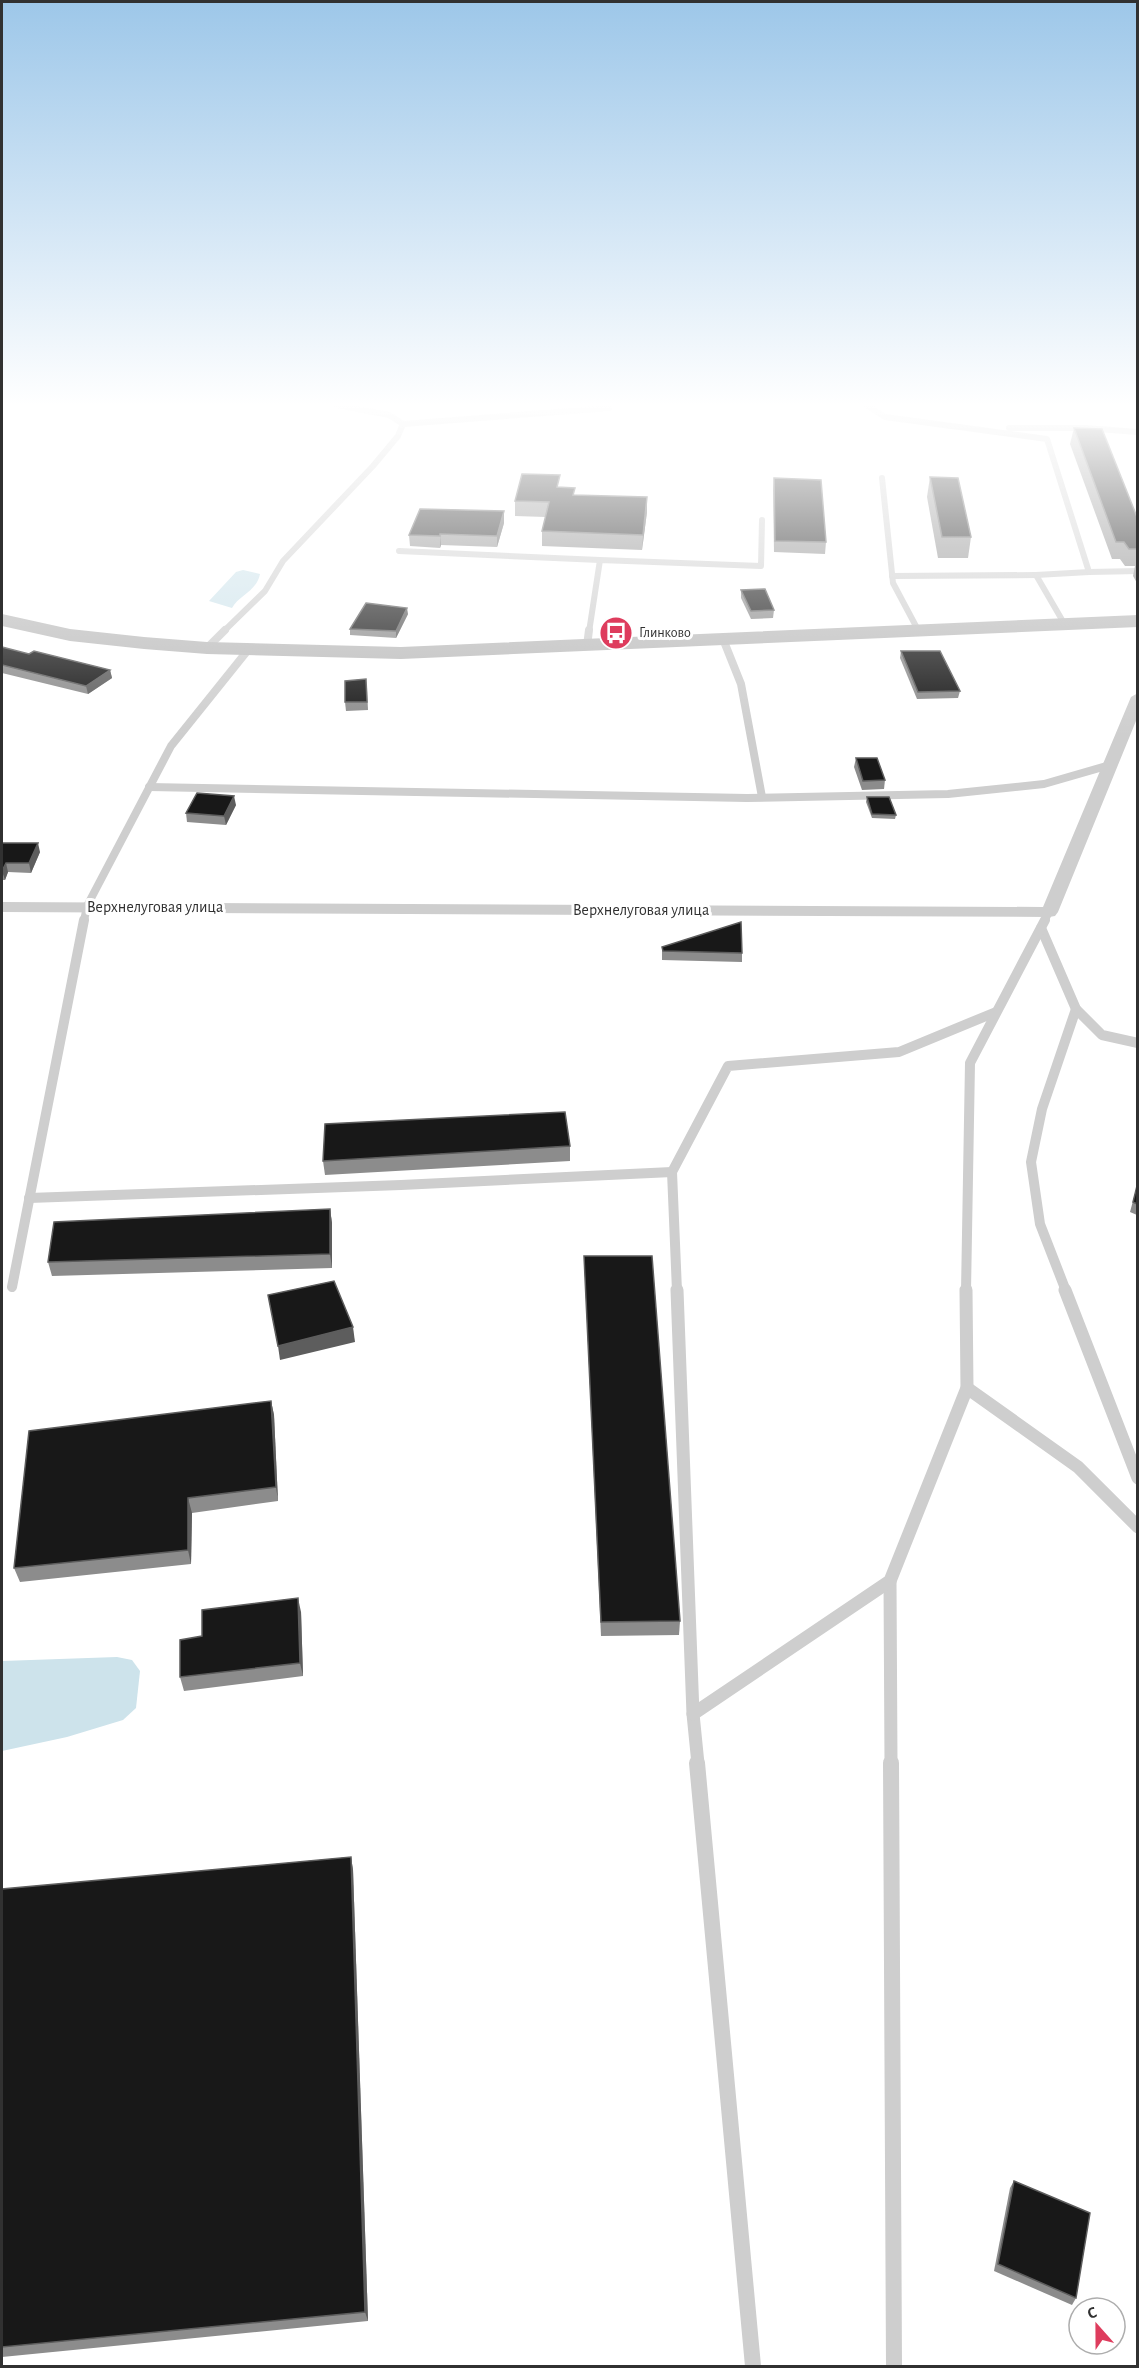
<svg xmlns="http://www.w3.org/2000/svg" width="1139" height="2368" font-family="'Alegreya Sans',sans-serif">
	<rect width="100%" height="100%" fill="#fff"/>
	<g fill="#cde3eb">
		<path d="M243,570L260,574C257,591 239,595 232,608L209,601L236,572Z"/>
		<polygon points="117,1657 132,1660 140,1671 136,1708 123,1720 67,1737 2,1751 2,1661"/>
	</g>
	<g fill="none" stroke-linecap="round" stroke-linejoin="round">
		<g stroke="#cecece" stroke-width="6">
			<polyline points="866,405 885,417 1047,439 1089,572 1036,575 1065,625"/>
			<polyline points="403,424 609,408 608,405"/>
			<polyline points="1009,428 1085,428 1138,432"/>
			<polyline points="882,478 893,583 918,630"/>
			<polyline points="399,551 600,560"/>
			<polyline points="1089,572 1138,571"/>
			<polyline points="892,576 1036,575"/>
			<polyline points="223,632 265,591 283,561 373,466 398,436 403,424 389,415 337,405"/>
			<polyline points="589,632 600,560 761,566 762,520"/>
		</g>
		<g stroke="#cecece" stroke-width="8">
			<polyline points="723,639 741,684 762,797"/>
			<polyline points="587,646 589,630"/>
			<polyline points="207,648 225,630"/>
			<polyline points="149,787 747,798 948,794 1044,784 1110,765"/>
			<polyline points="84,921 87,906 171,746 248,650"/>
			<polyline points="1044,921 1049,912"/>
		</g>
		<g stroke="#cecece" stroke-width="10">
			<polyline points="1041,928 1076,1009 1102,1035 1138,1043"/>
			<polyline points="672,1172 728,1066 899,1052 996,1012"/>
			<polyline points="29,1198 401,1185 672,1172 677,1291"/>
			<polyline points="12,1287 84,920"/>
			<polyline points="966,1291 970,1063 1045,920"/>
			<polyline points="1066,1291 1040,1224 1031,1162 1042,1109 1076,1009"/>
		</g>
		<g stroke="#cecece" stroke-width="13">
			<polyline points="677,1290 693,1714 698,1764"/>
			<polyline points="1065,1290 1138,1478"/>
			<polyline points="967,1388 1078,1467 1138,1527"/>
			<polyline points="890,1581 891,1764"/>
			<polyline points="693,1714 890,1581 967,1388 966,1290"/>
		</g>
		<g stroke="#cecece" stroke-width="16">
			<polyline points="697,1763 753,2366"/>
			<polyline points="891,1763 894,2366"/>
		</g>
		<polygon fill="#cecece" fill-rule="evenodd" points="1138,693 1138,716 1058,912 1055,916 1049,917 2,912 2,902 1043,907 1131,697"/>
		<polygon fill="#bbb" fill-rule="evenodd" points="2,614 70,629 144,637 207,642 401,647 1138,615 1138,627 401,659 207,654 144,649 70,641 2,626"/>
	</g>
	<g fill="#8c8c8c">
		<polygon points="1074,428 1137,517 1137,583 1133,576 1135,566 1125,566 1120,559 1112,559 1070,444"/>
		<polygon points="930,477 971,537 968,558 938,558 927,497"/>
		<polygon points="774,478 826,542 825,554 774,552 773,490"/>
		<polygon points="560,487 575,495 647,512 642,550 542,546 542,531 546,517 515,516 515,501"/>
		<polygon points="504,523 497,547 441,545 440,548 410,546 409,535"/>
		<polygon points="741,590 774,610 773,618 751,619 741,598"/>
		<polygon points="408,614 396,638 350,635 350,629"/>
		<polygon points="2,647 29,654 110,670 112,678 88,694 2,673"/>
		<polygon points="901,651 960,691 958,698 917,699 900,658"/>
		<polygon points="367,688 368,710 346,711 345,702"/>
		<polygon points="856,758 885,780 884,789 862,790 854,767"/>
		<polygon points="867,797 896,815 895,819 872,818 866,802"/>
		<polygon points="236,805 226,825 187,822 186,813"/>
		<polygon points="2,843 40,852 31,873 8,872 5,880 2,880"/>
		<polygon points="662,947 742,953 742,962 662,960"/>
		<polygon points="570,1146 570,1161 325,1175 323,1161"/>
		<polygon points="1137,1186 1137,1215 1130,1212"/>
		<polygon points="330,1209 332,1223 332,1268 52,1276 48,1262"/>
		<polygon points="584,1256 680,1621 679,1635 601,1636"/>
		<polygon points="271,1401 274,1415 278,1501 192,1513 191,1564 20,1582 14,1568"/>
		<polygon points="301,1612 303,1676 184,1691 180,1677 202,1636"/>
		<polygon points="351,1857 353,1870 368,2321 2,2357 2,1889"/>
		<polygon points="1014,2181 1076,2298 1072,2305 994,2271 1010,2188"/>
	</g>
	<g fill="#5d5d5d">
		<polygon points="647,497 647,512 642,550 643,535"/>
		<polygon points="504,511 504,523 497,547 497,536"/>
		<polygon points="440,534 441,545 440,548"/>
		<polygon points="407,608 408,614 396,638 396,631"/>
		<polygon points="110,670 112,678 88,694 86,686"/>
		<polygon points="234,796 236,805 226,825 224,816"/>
		<polygon points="38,843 40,852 31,873 29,863"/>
		<polygon points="6,863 8,872 5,880 2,871"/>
		<polygon points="330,1209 332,1223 332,1268 330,1254"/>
		<polygon points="353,1327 355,1342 280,1360 278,1346"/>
		<polygon points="271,1401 274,1415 278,1501 276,1487"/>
		<polygon points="188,1498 192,1513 191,1564 188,1550"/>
		<polygon points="298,1598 301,1612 303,1676 300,1663"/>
		<polygon points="351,1857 353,1870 368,2321 365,2312"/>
	</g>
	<g fill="#181818" stroke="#5d5d5d" stroke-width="1.5">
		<polygon points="1074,428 1102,429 1137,517 1137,549 1129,549 1124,542 1116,542"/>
		<polygon points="522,474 560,475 557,487 575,488 573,495 647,497 643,535 542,531 549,502 515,501"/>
		<polygon points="930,477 958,478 971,537 942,537"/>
		<polygon points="774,478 821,480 826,542 775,541"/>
		<polygon points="420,509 504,511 497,536 440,534 440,536 409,535"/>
		<polygon points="765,589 774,610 751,611 741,590"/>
		<polygon points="366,603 407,608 396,631 350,629"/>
		<polygon points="2,647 29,654 34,651 110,670 86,686 2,665"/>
		<polygon points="901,651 940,651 960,691 918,692"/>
		<polygon points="366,679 367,702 345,702 345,681"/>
		<polygon points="856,758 877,758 885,780 863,781"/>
		<polygon points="197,793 234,796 224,816 186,813"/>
		<polygon points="867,797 889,797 896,815 872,814"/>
		<polygon points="2,843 38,843 29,863 6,863 2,871"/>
		<polygon points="741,922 742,953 663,951 662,947"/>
		<polygon points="565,1112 570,1146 323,1161 325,1124"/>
		<polygon points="1137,1186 1137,1204 1133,1202"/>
		<polygon points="330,1209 330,1254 48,1262 54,1222"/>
		<polygon points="584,1256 652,1256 680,1621 601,1622"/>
		<polygon points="334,1281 353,1327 278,1346 268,1295"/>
		<polygon points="271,1401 276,1487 188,1498 188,1550 14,1568 29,1431"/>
		<polygon points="298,1598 300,1663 180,1677 180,1640 202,1636 202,1610"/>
		<polygon points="351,1857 365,2312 2,2347 2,1889"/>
		<polygon points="1014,2181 1090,2213 1076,2298 998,2264"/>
	</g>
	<linearGradient id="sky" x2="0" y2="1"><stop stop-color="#9dc7e9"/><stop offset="0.55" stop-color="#fff"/><stop offset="1" stop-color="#fff" stop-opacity="0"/></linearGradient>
	<rect width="1139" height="736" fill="url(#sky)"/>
	<defs>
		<symbol id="bus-disc" viewBox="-11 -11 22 22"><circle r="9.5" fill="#de3c5d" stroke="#fff"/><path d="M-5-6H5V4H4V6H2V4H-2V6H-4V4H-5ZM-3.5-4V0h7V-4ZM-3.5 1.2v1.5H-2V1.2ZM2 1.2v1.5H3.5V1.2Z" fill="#fff"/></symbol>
	</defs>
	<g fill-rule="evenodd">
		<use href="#bus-disc" x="597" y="614" width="38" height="38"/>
	</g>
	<g text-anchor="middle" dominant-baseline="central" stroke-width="6" stroke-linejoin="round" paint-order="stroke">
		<g font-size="14" fill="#313131" stroke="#fff" text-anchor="start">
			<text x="639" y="633">Глинково</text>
		</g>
		<g font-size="16" fill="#313131" stroke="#fff">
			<text x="155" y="907">Верхнелуговая улица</text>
			<text x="641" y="910">Верхнелуговая улица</text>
		</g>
	</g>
	<rect width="1139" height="2368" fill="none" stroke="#313131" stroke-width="6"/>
	<g transform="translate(1097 2326) rotate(339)"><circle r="28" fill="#ffffff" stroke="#adadad" stroke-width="1.5"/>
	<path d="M0-4.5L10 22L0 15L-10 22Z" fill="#de3c5d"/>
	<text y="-9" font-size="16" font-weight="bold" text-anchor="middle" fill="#313131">С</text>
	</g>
</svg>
